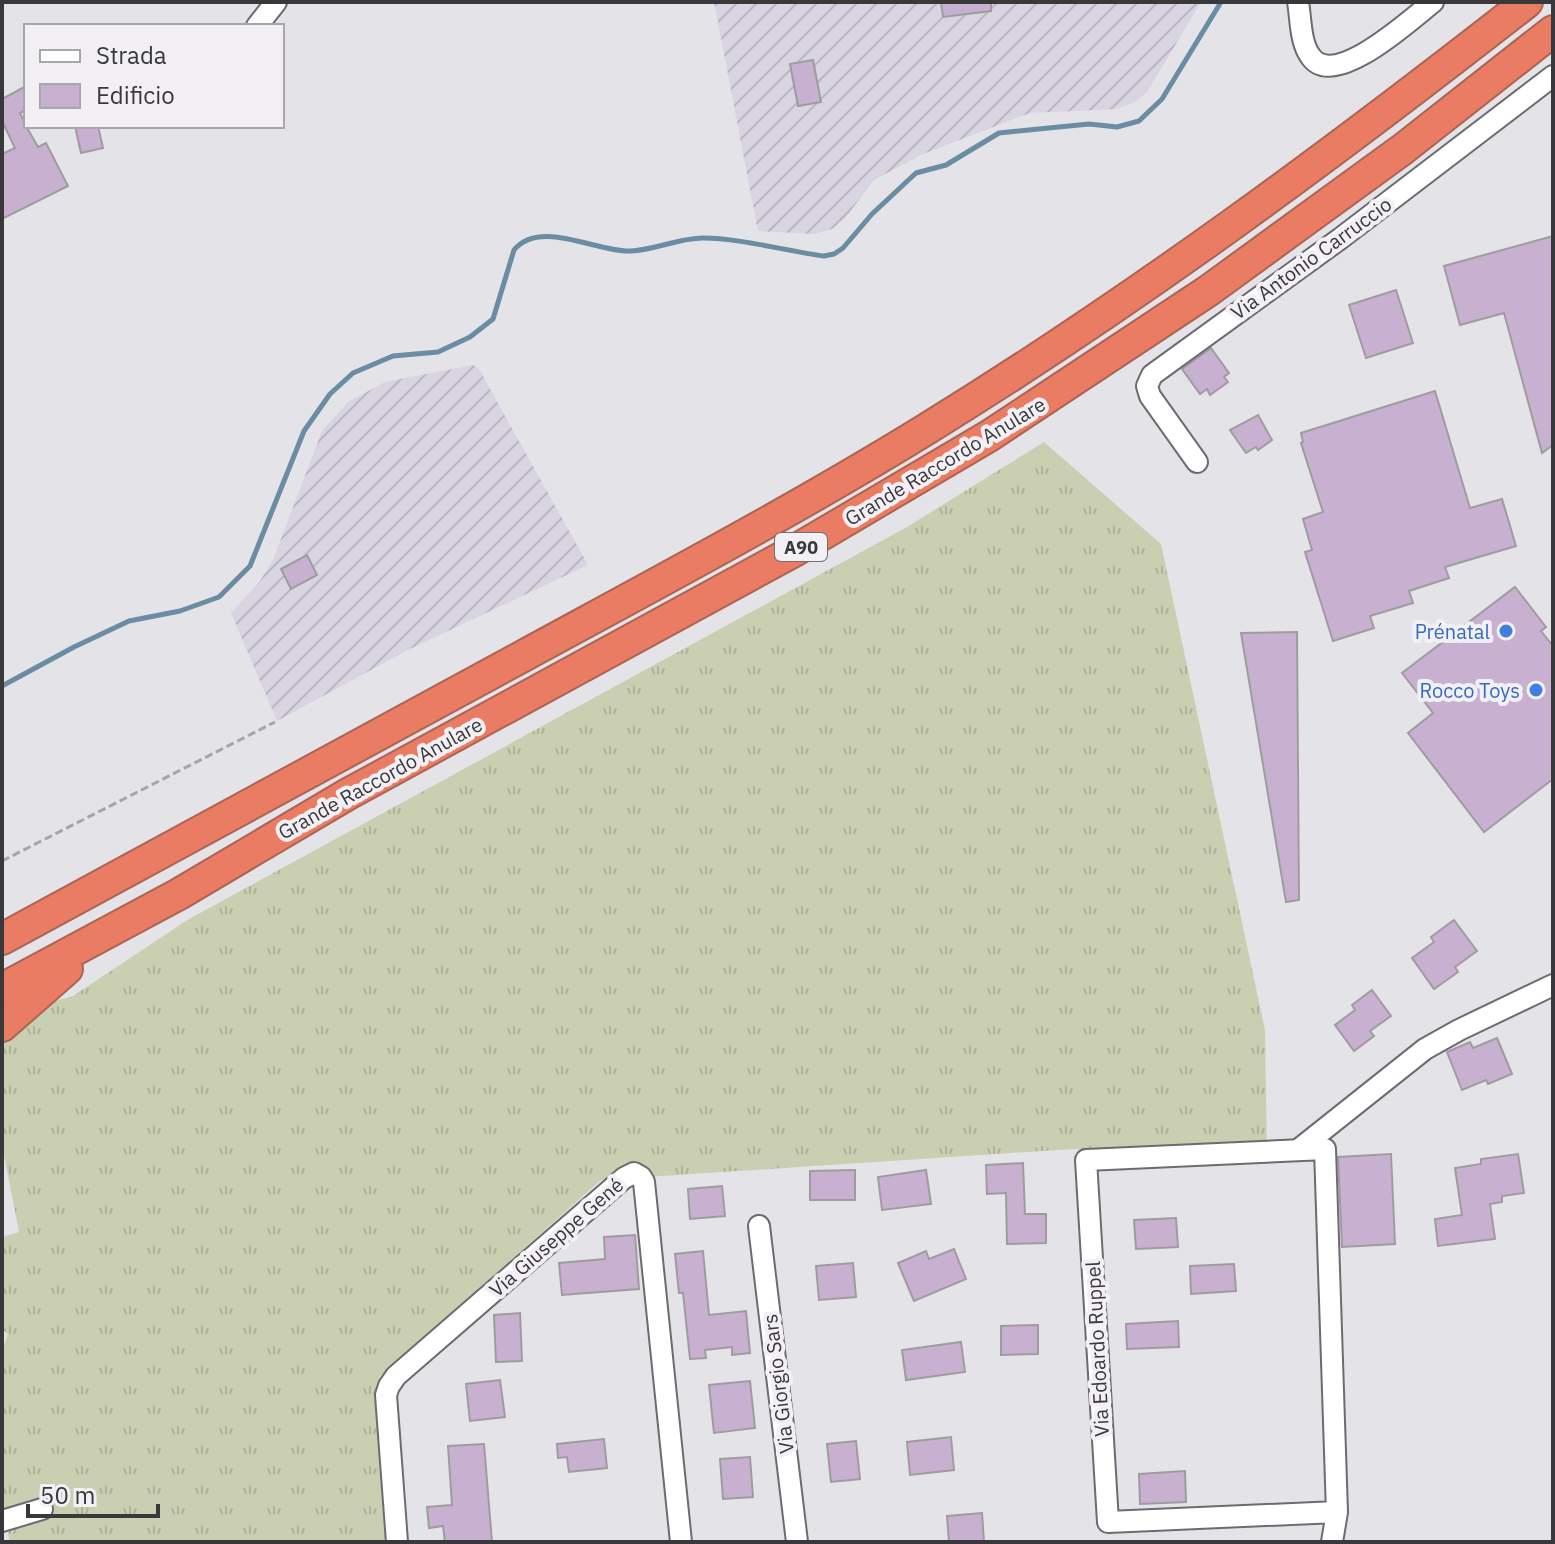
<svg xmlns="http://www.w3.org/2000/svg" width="1555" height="1544" font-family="'IBM Plex Sans',sans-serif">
	<defs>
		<pattern id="industrial-furrows" width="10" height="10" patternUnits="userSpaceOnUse" patternTransform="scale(2)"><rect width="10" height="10" fill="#d8d4e1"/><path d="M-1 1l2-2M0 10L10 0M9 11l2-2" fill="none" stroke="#bab7c2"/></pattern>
		<pattern id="grass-tufts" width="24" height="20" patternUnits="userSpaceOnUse" patternTransform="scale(2)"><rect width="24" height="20" fill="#c9cfb0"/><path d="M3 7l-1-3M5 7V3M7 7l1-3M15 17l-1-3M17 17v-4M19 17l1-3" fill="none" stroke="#adb298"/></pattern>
	</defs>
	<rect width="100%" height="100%" fill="#e4e3e8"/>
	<g fill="url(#industrial-furrows)">
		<polygon points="714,2 1201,2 1147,92 1135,102 1117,109 1030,113 923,154 874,180 846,217 832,229 814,234 758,231"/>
		<polygon points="473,365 479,369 588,565 408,650 277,721 231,613 260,581 273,560 322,431 348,402 385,382"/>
	</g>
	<polygon fill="url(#grass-tufts)" points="1044,442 1161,544 1265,1030 1267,1154 1073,1149 601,1180 379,1377 390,1542 10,1542 2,1508 2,1351 8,1334 2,1329 2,1237 19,1232 2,1145 2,1037 15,1012 73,996 189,919 907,527"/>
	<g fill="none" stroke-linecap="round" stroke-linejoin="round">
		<path stroke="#6a8da4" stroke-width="5" d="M2,686L74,647L129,621L180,611L219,597L250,566L304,431L330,394L353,373L393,356L438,352L470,337L493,319L514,250C540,218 598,253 631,251C655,250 679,238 703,238C739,238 787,251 824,256L834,254L843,248L872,214L916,173L946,165L999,133L1089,124L1117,127L1139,121L1162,99L1221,2"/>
	</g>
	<g fill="#c8b0d1" stroke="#9f9ca0" stroke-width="2">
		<polygon points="941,2 991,2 991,11 943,17"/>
		<polygon points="813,60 821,102 798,106 790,64"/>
		<polygon points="26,86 26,110 20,113 26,126 38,147 46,143 68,186 2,219 2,154 15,148 2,121 2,99"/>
		<polygon points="75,126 98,126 103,148 81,153"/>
		<polygon points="1553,236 1553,445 1542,453 1504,313 1460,325 1444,266"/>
		<polygon points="1396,290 1413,343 1366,358 1349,305"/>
		<polygon points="1211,348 1229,373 1224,377 1228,382 1210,395 1207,389 1200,394 1182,369"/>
		<polygon points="1435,391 1470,508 1502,499 1516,546 1445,567 1449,578 1409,591 1413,603 1370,616 1374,628 1333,641 1305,552 1312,550 1303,519 1323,512 1301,443 1303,442 1301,433"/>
		<polygon points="1258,415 1272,440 1258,450 1256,447 1246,453 1230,430"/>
		<polygon points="307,555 317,575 291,589 281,569"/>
		<polygon points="1515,587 1546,627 1541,631 1553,646 1553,779 1484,832 1408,733 1433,713 1402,673"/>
		<polygon points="1297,632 1299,900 1286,902 1241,633"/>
		<polygon points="1454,920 1477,951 1455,967 1458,972 1434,989 1412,958 1434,942 1431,937"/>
		<polygon points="1372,990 1391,1016 1370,1031 1374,1036 1354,1051 1335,1025 1355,1010 1352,1005"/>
		<polygon points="1497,1038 1512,1074 1488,1084 1486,1080 1462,1090 1447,1052 1470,1042 1473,1048"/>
		<polygon points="1391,1154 1395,1244 1342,1247 1338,1157"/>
		<polygon points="1518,1154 1524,1193 1502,1196 1502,1202 1490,1204 1495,1239 1438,1246 1435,1219 1462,1215 1455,1168 1481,1164 1481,1159"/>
		<polygon points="1023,1163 1025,1214 1046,1214 1046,1243 1007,1244 1006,1193 987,1194 986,1165"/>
		<polygon points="855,1170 855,1200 810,1200 810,1171"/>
		<polygon points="926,1170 931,1204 882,1210 878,1177"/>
		<polygon points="722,1186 725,1216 690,1219 688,1189"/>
		<polygon points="1176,1218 1178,1247 1136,1249 1134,1220"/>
		<polygon points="635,1235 639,1289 562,1295 559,1263 605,1259 604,1237"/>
		<polygon points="954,1249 966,1279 914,1301 898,1263 926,1251 929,1259"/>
		<polygon points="703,1251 709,1315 746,1311 750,1353 732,1355 732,1347 705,1350 706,1358 690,1359 683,1293 679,1293 675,1254"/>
		<polygon points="853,1263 856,1297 819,1300 816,1266"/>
		<polygon points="1234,1264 1236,1291 1191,1294 1190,1266"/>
		<polygon points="520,1313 522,1361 496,1362 494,1315"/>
		<polygon points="1178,1321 1179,1347 1127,1349 1126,1324"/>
		<polygon points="1038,1325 1038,1354 1001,1355 1001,1326"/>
		<polygon points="961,1342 965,1372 906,1380 902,1350"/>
		<polygon points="500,1380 505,1417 470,1421 466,1384"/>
		<polygon points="750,1381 755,1428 714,1433 709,1385"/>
		<polygon points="951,1437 954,1470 910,1475 907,1442"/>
		<polygon points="604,1439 607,1468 569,1472 567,1457 558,1458 557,1444"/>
		<polygon points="856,1441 860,1479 831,1482 827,1444"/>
		<polygon points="484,1444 492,1542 445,1542 443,1526 429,1528 427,1507 452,1505 448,1446"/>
		<polygon points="750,1457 753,1497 723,1499 720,1459"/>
		<polygon points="1185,1471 1186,1502 1140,1504 1139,1474"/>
		<polygon points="982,1513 984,1542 949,1542 947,1516"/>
	</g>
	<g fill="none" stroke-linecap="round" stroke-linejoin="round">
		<defs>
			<g id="minor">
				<path d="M1298,2C1301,19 1300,43 1311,57C1335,90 1411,19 1433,2"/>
				<polyline points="257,26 276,2"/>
				<polyline points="1197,462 1150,396 1147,386 1152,375 1341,238 1553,76"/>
				<polyline points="1298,1150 1425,1049 1459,1030 1553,985"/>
				<polyline points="759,1226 797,1542"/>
				<polyline points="2,1521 42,1509"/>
				<polyline points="397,1542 386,1395 389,1386 396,1376 624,1178 634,1173 641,1177 644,1182 681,1542"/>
				<polyline points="1332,1542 1337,1512 1325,1149 1086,1160 1108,1522 1337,1512"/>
			</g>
			<g id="highway">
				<path d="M2,939C176,844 350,749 525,655C659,582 795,510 925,430C1136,300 1333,154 1527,2"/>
				<polyline points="2,989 179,894 348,794 794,551 989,436 1208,291 1403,149 1553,31"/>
				<polyline points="2,1026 67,969"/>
			</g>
		</defs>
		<use href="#minor" stroke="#6d6b70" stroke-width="24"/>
		<use href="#highway" stroke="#ab6454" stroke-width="34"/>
		<polyline stroke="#a6a5a9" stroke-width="3" stroke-dasharray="8 4" stroke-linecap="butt" points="2,861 275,722"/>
		<use href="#minor" stroke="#fff" stroke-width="20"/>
		<use href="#highway" stroke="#e97c62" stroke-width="30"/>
	</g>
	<g fill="#3f7fe0" stroke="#f2f0f5" stroke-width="3">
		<circle cx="1506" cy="631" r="8"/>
		<circle cx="1536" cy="690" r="8"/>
	</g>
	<g text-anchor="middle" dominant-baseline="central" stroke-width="8" stroke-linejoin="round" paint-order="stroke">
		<rect fill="#f2f0f5" stroke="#706f72" stroke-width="2" x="775" y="533" width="52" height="28" rx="6"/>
		<g font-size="18" font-weight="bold" fill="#39383a">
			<text x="801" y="547">A90</text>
		</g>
		<g font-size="20" fill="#39383a" stroke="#f2f0f5">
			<text transform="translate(1311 258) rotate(-36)">Via Antonio Carruccio</text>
			<text transform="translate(945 461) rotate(-31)">Grande Raccordo Anulare</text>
			<text transform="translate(380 778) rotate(-29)">Grande Raccordo Anulare</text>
			<text transform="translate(556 1237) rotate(-41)">Via Giuseppe Gené</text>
			<text transform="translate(1097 1349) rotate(-93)">Via Edoardo Ruppel</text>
			<text transform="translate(778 1384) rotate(-97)">Via Giorgio Sars</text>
		</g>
		<g font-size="20" fill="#366cbe" stroke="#f2f0f5" text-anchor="end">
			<text x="1490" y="631">Prénatal</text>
			<text x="1520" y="690">Rocco Toys</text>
		</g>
	</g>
	<rect width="1555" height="1544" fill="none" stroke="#39383a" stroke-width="8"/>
	<rect x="24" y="24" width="260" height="104" fill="#f2f0f5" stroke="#a8a6aa" stroke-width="2"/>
	<rect x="40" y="50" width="40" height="12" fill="#ffffff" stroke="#a8a6aa" stroke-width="2"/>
	<text x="96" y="64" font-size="24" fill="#39383a">Strada</text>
	<rect x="40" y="84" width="40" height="24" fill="#c8b0d1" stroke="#a8a6aa" stroke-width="2"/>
	<text x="96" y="104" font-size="24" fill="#39383a">Edificio</text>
	<path d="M28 1504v12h130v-12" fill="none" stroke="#39383a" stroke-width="4"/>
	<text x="40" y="1504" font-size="24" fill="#39383a" stroke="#f2f0f5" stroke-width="6" paint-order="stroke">50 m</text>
</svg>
